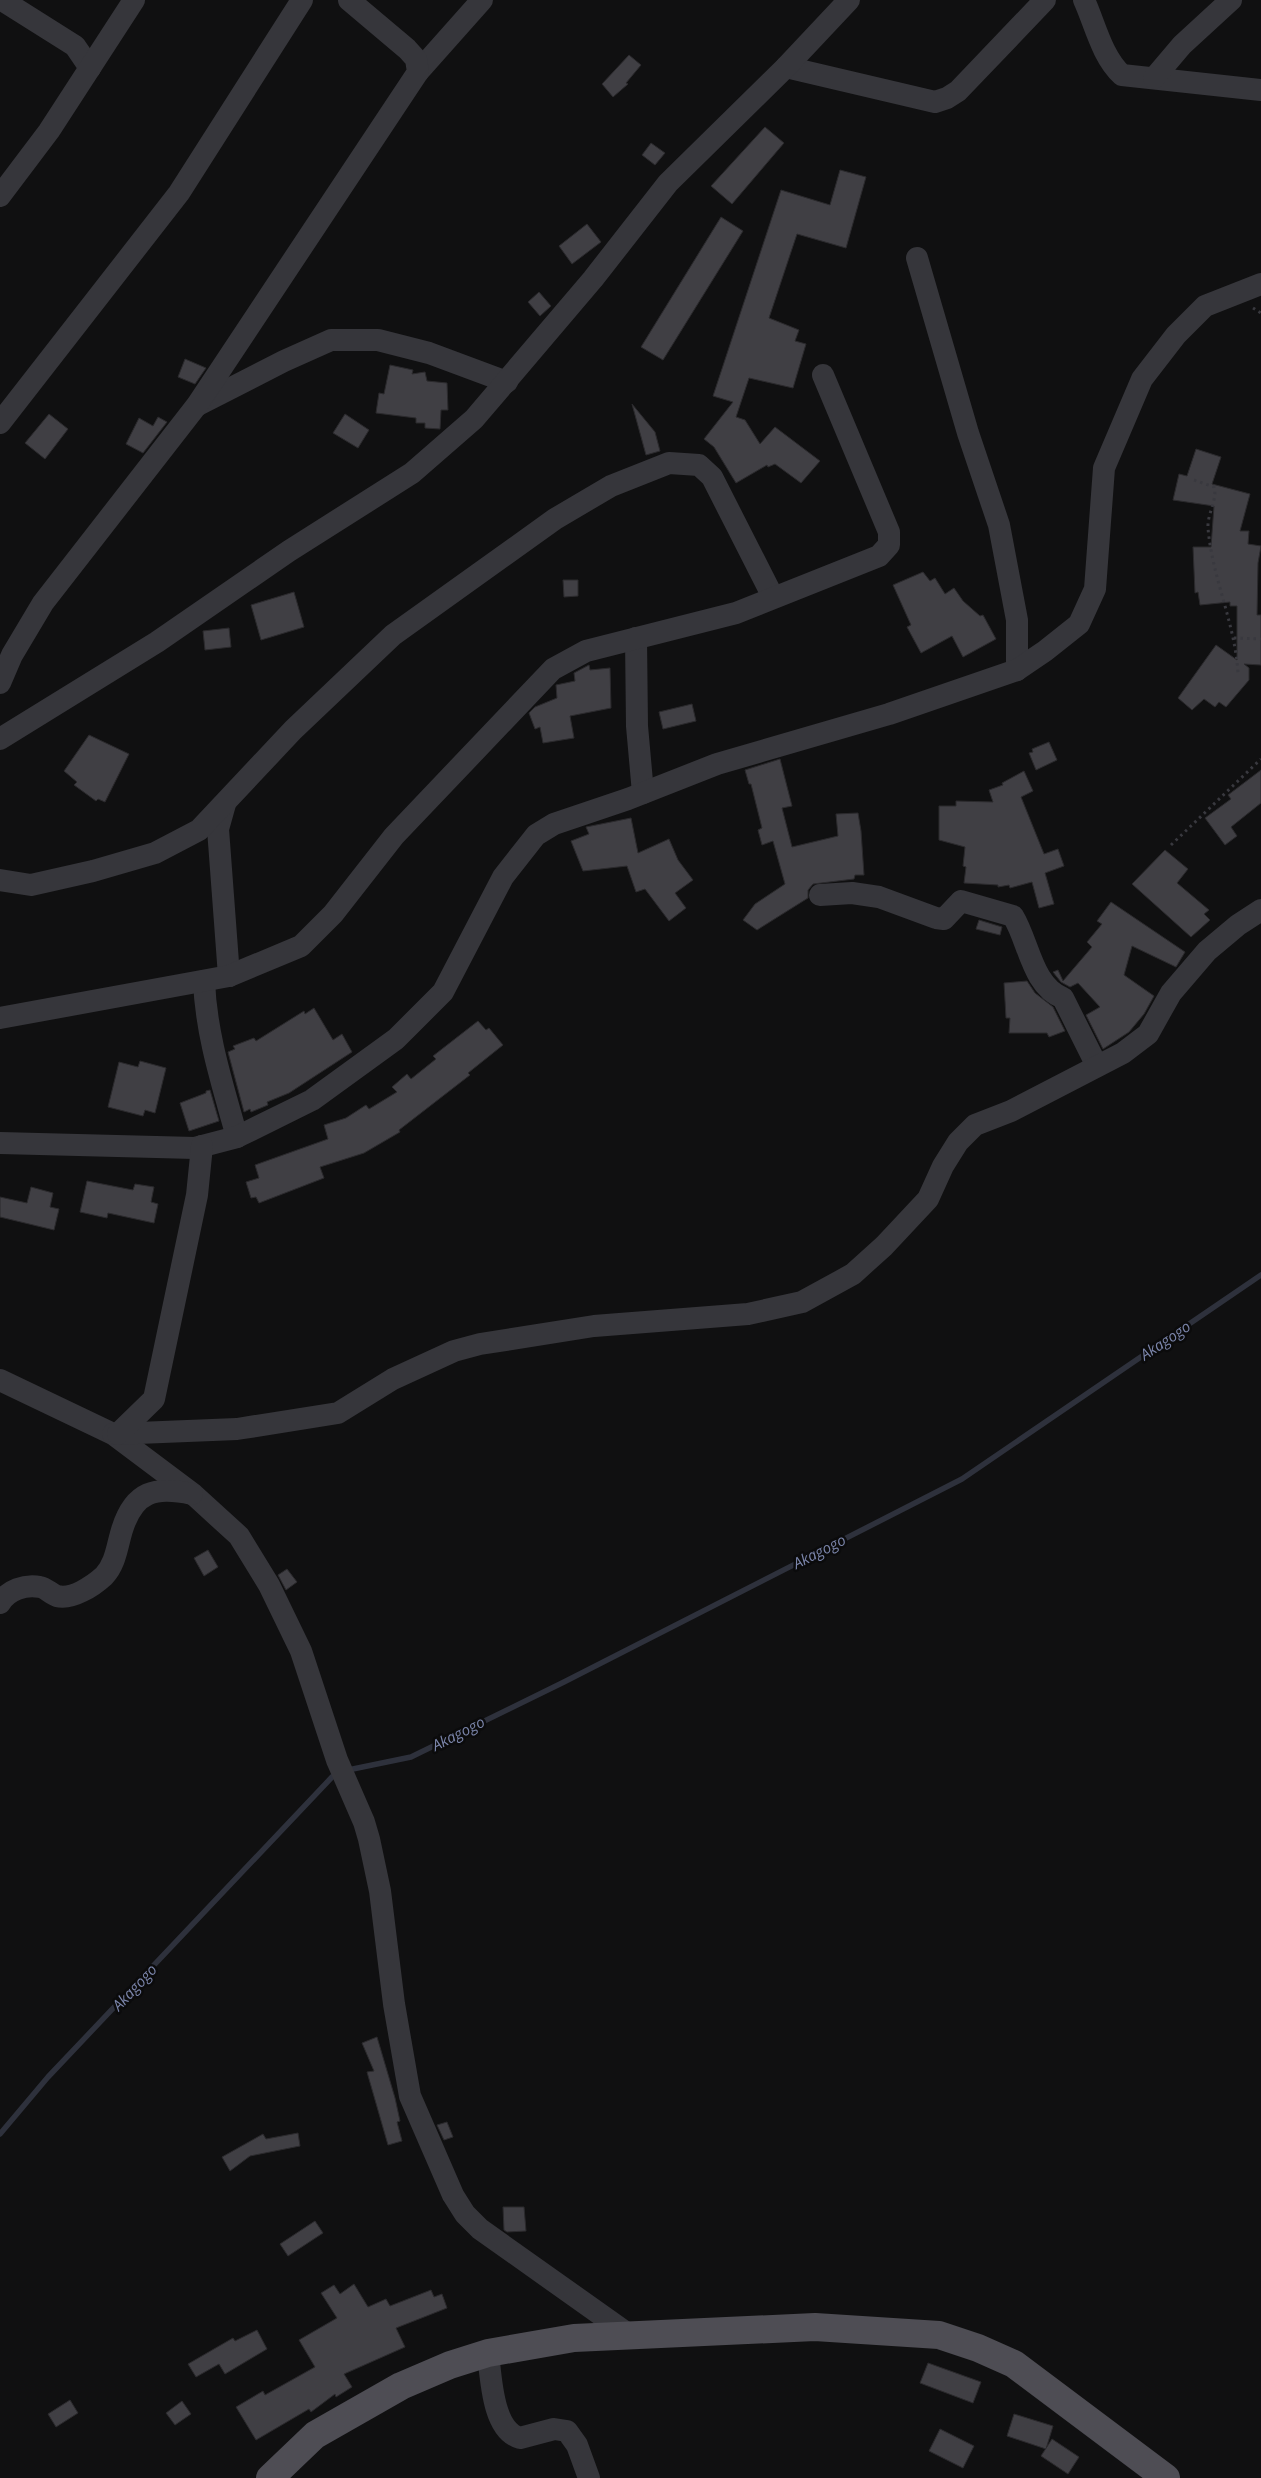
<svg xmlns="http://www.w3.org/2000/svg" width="1261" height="2478" font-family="'Open Sans',sans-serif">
	<rect width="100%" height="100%" fill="#101011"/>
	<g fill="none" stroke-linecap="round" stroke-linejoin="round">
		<g stroke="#2e313c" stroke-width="5.5">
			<polyline points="348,1770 411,1757 564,1682 962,1479 1261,1275"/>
			<polyline points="0,2134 48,2077 332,1777"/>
		</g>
	</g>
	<g fill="#403f44" stroke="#2b2a2d">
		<polygon points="629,55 641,65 626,83 628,84 613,97 602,84"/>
		<polygon points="765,127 784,143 732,204 711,186"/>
		<polygon points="651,143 665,153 655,165 642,155"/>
		<polygon points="840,170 866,177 846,248 797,234 769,318 799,330 795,341 806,344 793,388 749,378 736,417 745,420 760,444 775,427 820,461 801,483 775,464 768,467 767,465 736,483 714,447 704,439 733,402 713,396 781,190 830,205"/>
		<polygon points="721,217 743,231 663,360 641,347"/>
		<polygon points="587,224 601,242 572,264 559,246"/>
		<polygon points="539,292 551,306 540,316 528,302"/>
		<polygon points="185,359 206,368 195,384 178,377"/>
		<polygon points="390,365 413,370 412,374 425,372 427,381 447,383 448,410 441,410 440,429 425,428 425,423 416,423 416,418 376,413 379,393 384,394"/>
		<polygon points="632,404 655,432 660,451 646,455"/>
		<polygon points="49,414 68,429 45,459 25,443"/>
		<polygon points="345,414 369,430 358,448 333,433"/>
		<polygon points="158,417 167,422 143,453 126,444 139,418 153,426"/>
		<polygon points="1196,449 1221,457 1212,484 1250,494 1240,531 1249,531 1248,544 1261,546 1258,563 1257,615 1261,615 1261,665 1244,664 1249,668 1249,680 1226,707 1219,702 1215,707 1204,699 1192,710 1178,698 1216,645 1237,660 1237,606 1230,606 1230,602 1200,605 1198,592 1195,593 1193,547 1211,547 1214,506 1173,500 1179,474 1187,476"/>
		<polygon points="923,572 930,581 935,578 945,594 954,588 963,601 980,616 983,615 996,639 963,657 952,636 921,653 907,627 911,625 893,585"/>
		<polygon points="563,580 578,580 578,596 564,597"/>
		<polygon points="294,592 304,627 261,640 251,605"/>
		<polygon points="229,628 231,647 205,650 203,631"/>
		<polygon points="589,665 590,670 610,668 611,708 570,716 574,738 543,743 540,727 535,729 529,713 535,707 557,698 556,685 575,681 574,673"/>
		<polygon points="692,704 696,721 663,729 659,712"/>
		<polygon points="89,735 129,754 105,802 98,799 96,801 74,785 77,782 64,771"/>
		<polygon points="1049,742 1057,760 1036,770 1029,753 1033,752 1032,749"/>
		<polygon points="780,759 792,806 782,808 792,847 838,836 836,814 858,813 861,831 864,875 855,875 854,879 813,884 808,890 808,898 757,930 743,920 755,904 785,884 773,841 762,845 758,830 762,828 751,784 749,784 745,770"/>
		<polygon points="1261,770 1261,803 1231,827 1237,836 1225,845 1205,818 1231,799 1228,795"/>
		<polygon points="1024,771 1033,791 1021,797 1044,854 1058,849 1064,866 1045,873 1054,904 1039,908 1032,882 1010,888 1009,885 998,887 998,885 964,883 966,867 963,866 965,847 939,840 939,806 956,806 956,801 993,802 989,790 1003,785 1002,783"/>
		<polygon points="631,818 638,853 669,839 678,860 693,880 675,893 686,908 669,921 645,889 636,892 627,866 583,871 571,841 589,834 586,827"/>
		<polygon points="1165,850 1188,869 1177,883 1209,910 1204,914 1210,920 1191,937 1132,884"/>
		<polygon points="1111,902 1185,952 1176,967 1132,946 1124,975 1154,996 1144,1014 1129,1032 1103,1049 1086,1015 1100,1007 1078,983 1070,987 1061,982 1053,972 1058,970 1063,981 1092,947 1087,942 1102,924 1097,921"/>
		<polygon points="979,920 1002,927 1000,935 976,929"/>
		<polygon points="1027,981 1035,993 1053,1007 1065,1031 1049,1037 1047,1033 1009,1033 1010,1018 1006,1018 1004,983"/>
		<polygon points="314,1008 333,1040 342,1034 352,1052 289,1093 267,1102 268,1105 251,1112 250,1109 244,1112 228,1052 235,1049 233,1046 254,1038 256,1041 304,1011 305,1014"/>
		<polygon points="478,1021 486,1030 489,1028 503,1045 468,1073 470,1075 399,1130 400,1132 364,1153 320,1167 324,1178 259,1203 256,1197 251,1198 246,1182 259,1178 255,1165 328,1139 324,1125 346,1118 366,1105 369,1109 397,1092 392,1087 407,1074 411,1079 436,1059 433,1056"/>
		<polygon points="140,1061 166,1068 155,1113 145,1110 143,1116 108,1107 119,1062 138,1067"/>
		<polygon points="210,1090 219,1121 189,1131 180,1103 206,1093 206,1091"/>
		<polygon points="87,1181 133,1190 135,1184 154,1187 151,1202 158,1204 154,1223 108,1213 107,1218 80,1212"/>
		<polygon points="31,1187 53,1193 50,1207 59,1209 54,1230 0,1217 0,1197 27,1203"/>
		<polygon points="208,1550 218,1567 204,1576 194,1558"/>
		<polygon points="287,1569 297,1582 286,1590 278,1575"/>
		<polygon points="377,2037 395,2098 400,2121 397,2122 402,2141 388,2145 367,2072 374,2071 362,2043"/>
		<polygon points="447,2122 453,2137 444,2140 437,2125"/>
		<polygon points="298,2133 300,2146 250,2156 230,2171 222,2157 263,2134 266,2139"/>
		<polygon points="503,2207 524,2207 526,2231 507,2232 504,2230"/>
		<polygon points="315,2221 323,2233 288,2256 280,2244"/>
		<polygon points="354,2284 368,2307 386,2299 390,2306 431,2290 434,2297 442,2294 447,2308 396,2328 405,2347 344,2374 352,2387 336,2397 335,2394 311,2412 309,2409 256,2440 236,2407 263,2391 265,2395 315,2367 299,2340 337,2318 321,2293 334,2285 340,2294"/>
		<polygon points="257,2330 267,2349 225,2374 219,2364 196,2377 188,2364 233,2338 235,2341"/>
		<polygon points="928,2363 981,2382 973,2403 920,2383"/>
		<polygon points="70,2400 78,2413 56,2427 48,2414"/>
		<polygon points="182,2401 191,2414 175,2425 166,2413"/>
		<polygon points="1014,2414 1053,2426 1046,2449 1007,2436"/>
		<polygon points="940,2429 974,2446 963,2468 929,2451"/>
		<polygon points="1052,2439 1079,2457 1068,2474 1041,2456"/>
	</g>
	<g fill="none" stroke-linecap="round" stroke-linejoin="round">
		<g stroke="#39393f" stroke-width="3" stroke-dasharray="2.5 4" stroke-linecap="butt">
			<polyline points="1253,308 1261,313"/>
			<path d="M1194,480L1214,487C1218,499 1207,514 1208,528C1212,577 1235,623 1238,673"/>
			<polyline points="1234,638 1261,639"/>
			<polyline points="1171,845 1261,759"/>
		</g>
		<g stroke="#36363b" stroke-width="22">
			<polyline points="2,0 75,46 90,68"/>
			<path d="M1084,0C1095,24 1102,57 1122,75L1261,90"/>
			<polyline points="786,67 935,102 947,98 958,91 1045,0"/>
			<polyline points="418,72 482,0"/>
			<polyline points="1154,78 1182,45 1231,0"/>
			<polyline points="0,196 49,131 134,0"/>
			<polyline points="917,258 968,433 999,525 1017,620 1017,670"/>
			<polyline points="198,405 284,361 331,340 378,340 429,353 507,382"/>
			<polyline points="0,423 179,193 302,0"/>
			<polyline points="636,638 637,726 643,793"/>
			<polyline points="0,683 12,655 43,603 197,405 418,72 416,59 407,49 349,0"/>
			<polyline points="0,739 157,642 289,551 412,473 474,419 593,279 668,183 786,67 849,0"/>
			<polyline points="225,804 218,829 229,976"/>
			<polyline points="0,880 31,885 93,871 155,853 199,830 293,730 393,635 555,519 611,486 669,463 699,465 712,477 773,597"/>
			<path d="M820,895L852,893L879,897L936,918L944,919L961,901L1013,916C1029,942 1032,986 1063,998L1097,1066"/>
			<path d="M204,981C206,1035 223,1086 237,1137"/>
			<polyline points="0,1018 229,976 301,946 333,914 394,836 553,669 586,651 736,613 879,556 889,545 889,532 823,375"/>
			<polyline points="0,1143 195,1148 237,1137 312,1100 396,1039 443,992 503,877 536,835 554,824 628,799 717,764 889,714 1017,670 1045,651 1079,624 1095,589 1104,468 1142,379 1176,335 1205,306 1261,284"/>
			<polyline points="0,1380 113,1434 193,1494 239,1536 269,1585 301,1651 337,1760 364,1822 369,1839 380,1891 394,2004 410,2096 453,2195 465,2214 480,2229 628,2334"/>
			<polyline points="113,1434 237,1429 338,1413 393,1379 454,1351 480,1344 594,1326 748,1314 802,1302 853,1274 884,1246 928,1199 943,1166 958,1142 975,1125 1011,1111 1123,1053 1148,1034 1171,993 1207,951 1238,925 1261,910"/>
			<polyline points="118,1434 154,1399 197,1195 202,1146"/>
			<path d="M0,1603C8,1590 25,1584 40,1587C46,1588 51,1594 57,1596C72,1600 93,1586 104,1576C116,1563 117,1546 122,1530C134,1491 155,1486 192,1494"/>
			<path d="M488,2353C491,2376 492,2430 520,2438L554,2429L567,2431L577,2445L589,2478"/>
		</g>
		<polyline stroke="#4e4d54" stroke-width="28" points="270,2478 315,2435 401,2386 450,2365 488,2353 574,2338 815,2327 939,2335 978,2348 1014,2364 1166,2478"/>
	</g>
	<g text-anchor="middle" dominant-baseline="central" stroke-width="5" stroke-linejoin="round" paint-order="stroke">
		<g font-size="15" font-style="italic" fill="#7b85aa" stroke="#0b0b0c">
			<text transform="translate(1165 1340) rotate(-34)">Akagogo</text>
			<text transform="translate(819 1551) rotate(-27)">Akagogo</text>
			<text transform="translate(458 1733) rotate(-27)">Akagogo</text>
			<text transform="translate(134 1987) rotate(-47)">Akagogo</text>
		</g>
	</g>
</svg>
